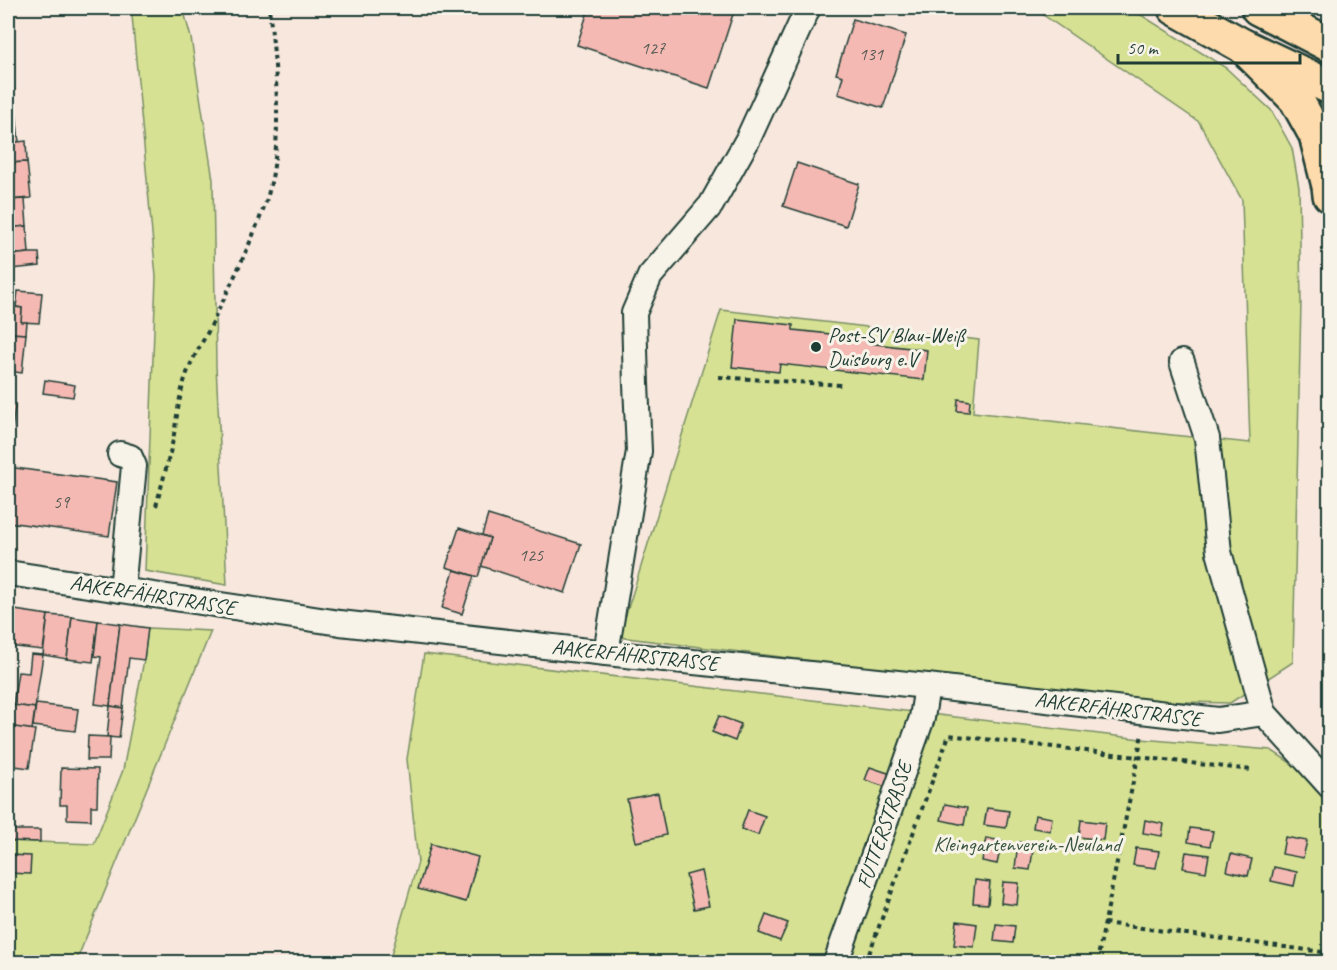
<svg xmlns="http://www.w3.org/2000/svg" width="1337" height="970" font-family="Caveat,sans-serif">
	<rect width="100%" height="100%" fill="#f7e7dd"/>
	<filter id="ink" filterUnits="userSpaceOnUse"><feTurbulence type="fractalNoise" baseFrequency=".0167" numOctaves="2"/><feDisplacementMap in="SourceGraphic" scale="12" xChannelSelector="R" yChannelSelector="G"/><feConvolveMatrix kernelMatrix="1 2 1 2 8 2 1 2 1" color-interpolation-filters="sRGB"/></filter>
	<g filter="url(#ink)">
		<g fill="#d6e194" stroke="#7a8f64" stroke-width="1.5">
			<polygon points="129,8 183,8 191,38 213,180 216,366 227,585 145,571 156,277 132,16"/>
			<polygon points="1033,8 1130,8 1226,68 1271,110 1292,148 1299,188 1301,302 1293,662 1230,703 1139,701 619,637 721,310 979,340 973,412 1172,435 1250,443 1242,200 1199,122"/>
			<polygon points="1311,92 1329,100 1329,130"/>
			<polygon points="148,628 211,631 76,962 8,962 8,841 94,844 123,770 144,660"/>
			<polygon points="424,654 1141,739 1271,750 1300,769 1329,803 1329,962 389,962 418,862 407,759"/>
		</g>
		<g fill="#f5b9b3" stroke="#1f3d34" stroke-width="1.5">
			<polygon points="589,8 735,8 709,88 577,45"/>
			<polygon points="853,19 906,35 883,108 838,94 843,76 836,74"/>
			<polygon points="13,75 15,102 8,102 8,76"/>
			<polygon points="8,102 15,102 17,122 8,123"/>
			<polygon points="17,122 19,142 8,143 8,123"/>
			<polygon points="26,141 27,162 8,163 8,143"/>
			<polygon points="27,162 31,198 8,200 8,163"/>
			<polygon points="797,163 859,184 846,226 783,206"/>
			<polygon points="25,199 27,226 8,228 8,200"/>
			<polygon points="27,226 29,253 8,255 8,228"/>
			<polygon points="29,253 39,253 40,266 11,269 9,255"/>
			<polygon points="18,291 42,293 39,323 21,322 22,308 16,307"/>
			<polygon points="8,306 22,308 21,322 27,322 26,334 8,333"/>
			<polygon points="737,319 793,325 793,330 868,338 867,343 927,350 924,380 780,364 779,372 732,367"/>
			<polygon points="8,333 26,334 22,373 8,371"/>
			<polygon points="45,380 75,385 73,397 43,393"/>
			<polygon points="958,399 970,401 969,412 957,411"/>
			<polygon points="8,405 15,406 8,463"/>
			<polygon points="8,467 117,482 109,536 8,522"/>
			<polygon points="488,515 581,544 565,593 481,566 490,538 482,535"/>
			<polygon points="459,528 490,538 478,577 446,567"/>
			<polygon points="454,570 474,576 462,614 442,608"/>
			<polygon points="8,609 48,615 43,650 8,646"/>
			<polygon points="48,615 72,617 67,659 43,655"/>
			<polygon points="72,617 98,621 93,662 67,659"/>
			<polygon points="98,621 120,624 110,706 95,704 101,657 94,656"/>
			<polygon points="120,624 148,628 144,660 129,658 123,708 110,706"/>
			<polygon points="31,654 43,655 35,708 13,705 18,672 29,673"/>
			<polygon points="36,704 78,709 75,731 33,726"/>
			<polygon points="13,705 35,708 32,730 10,727"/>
			<polygon points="110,706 123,708 119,738 107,737"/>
			<polygon points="719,716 741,724 735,741 712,732"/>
			<polygon points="8,726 35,730 29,768 8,765"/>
			<polygon points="88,736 110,737 109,760 87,760"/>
			<polygon points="870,767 891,774 886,787 865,780"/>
			<polygon points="61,768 98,769 97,806 91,806 91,820 67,819 67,805 60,805"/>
			<polygon points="658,793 666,835 636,842 627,799"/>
			<polygon points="945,804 967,808 964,825 941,820"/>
			<polygon points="987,808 1009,811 1006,828 984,825"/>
			<polygon points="748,810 765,816 758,835 741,829"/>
			<polygon points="1035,815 1052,818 1050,831 1033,828"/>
			<polygon points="1081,820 1105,823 1103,840 1079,837"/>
			<polygon points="1145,820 1164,824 1162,836 1143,833"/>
			<polygon points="1190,828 1213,831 1210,846 1188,842"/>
			<polygon points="8,830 40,830 40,842 8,841"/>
			<polygon points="1285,837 1307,841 1303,858 1282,854"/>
			<polygon points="986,838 1002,841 997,864 982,861"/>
			<polygon points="1018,842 1034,844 1030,870 1015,868"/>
			<polygon points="431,844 478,857 466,902 418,889"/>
			<polygon points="1136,848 1159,851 1156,868 1133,865"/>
			<polygon points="1186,852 1209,855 1206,872 1183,868"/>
			<polygon points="1231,854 1252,859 1248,876 1227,871"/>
			<polygon points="8,855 31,856 30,874 8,873"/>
			<polygon points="1274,867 1297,872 1294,886 1271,881"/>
			<polygon points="701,871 709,906 694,909 686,875"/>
			<polygon points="975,880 990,882 988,904 973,903"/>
			<polygon points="1003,882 1019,883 1017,905 1001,903"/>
			<polygon points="766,915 788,923 780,941 759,933"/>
			<polygon points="957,921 977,924 974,947 954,945"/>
			<polygon points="996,924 1015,926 1013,943 994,941"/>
		</g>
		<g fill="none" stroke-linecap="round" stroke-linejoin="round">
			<defs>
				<g id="minor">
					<polyline points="1182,362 1207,438 1219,552 1264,713 1330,786"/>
					<polyline points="120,454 130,457 134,466 122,590"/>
					<polyline points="8,573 340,623 606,653 927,686 1218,720 1264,713"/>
					<polyline points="606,653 639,451 636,384 634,313 650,276 711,205 748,139 808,8"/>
					<polyline points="836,962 922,718 927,686"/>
				</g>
				<g id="highway">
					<polyline points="1175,8 1243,46 1330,87"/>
					<polyline points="1258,8 1330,45"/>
					<polyline points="1243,46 1296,99 1316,135 1329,186 1330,195"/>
				</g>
			</defs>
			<use href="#minor" stroke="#1f3d34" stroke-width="28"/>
			<use href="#highway" stroke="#1f3d34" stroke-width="38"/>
			<g stroke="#1f3d34" stroke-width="4" stroke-dasharray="4.5 4.5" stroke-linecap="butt">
				<polyline points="719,377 841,385"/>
				<path d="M156,506C162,484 168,462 173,440C177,418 179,394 187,373C193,357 202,343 210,328C229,288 249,248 264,207C285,152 276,65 269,8"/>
				<polyline points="1104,923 1330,953"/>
				<polyline points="866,962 949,735 1251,770"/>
				<polyline points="1097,962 1138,757 1142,733"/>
			</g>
			<use href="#minor" stroke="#f7f3e8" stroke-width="24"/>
			<use href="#highway" stroke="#fedbac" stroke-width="33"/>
		</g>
	</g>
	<circle fill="#1f3d34" stroke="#f7f3e8" stroke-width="2" cx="816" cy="347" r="6"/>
	<g text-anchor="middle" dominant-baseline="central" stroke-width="6" stroke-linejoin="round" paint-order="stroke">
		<g font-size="18" fill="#545c54">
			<text x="653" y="48">127</text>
			<text x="871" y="54">131</text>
			<text x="61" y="502">59</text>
			<text x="531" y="555">125</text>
		</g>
		<g font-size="21" fill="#1f3d34" stroke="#f7f3e8" text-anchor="start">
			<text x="828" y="335">Post-SV Blau-Weiß<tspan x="828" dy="24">Duisburg e.V</tspan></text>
		</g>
		<g font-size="21" fill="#1f3d34" stroke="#f7f3e8">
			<text transform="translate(153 595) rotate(9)">AAKERFÄHRSTRASSE</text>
			<text transform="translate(635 655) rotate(6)">AAKERFÄHRSTRASSE</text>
			<text transform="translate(1118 709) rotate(7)">AAKERFÄHRSTRASSE</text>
			<text transform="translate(884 825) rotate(-71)">FUTTERSTRASSE</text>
		</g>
		<g font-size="21" fill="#3a5642" stroke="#f7f3e8">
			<text x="1027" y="844">Kleingartenverein-Neuland</text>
		</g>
	</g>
	<rect width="1337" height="970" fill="none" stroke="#f7f3e8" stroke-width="30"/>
	<rect x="15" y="15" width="1307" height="940" fill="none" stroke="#1f3d34" stroke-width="2" filter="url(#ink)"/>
	<path d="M1118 54v9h182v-9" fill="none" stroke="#1f3d34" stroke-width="3"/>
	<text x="1127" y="54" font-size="18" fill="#1f3d34" stroke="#f7f3e8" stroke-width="4.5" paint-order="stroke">50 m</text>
</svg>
